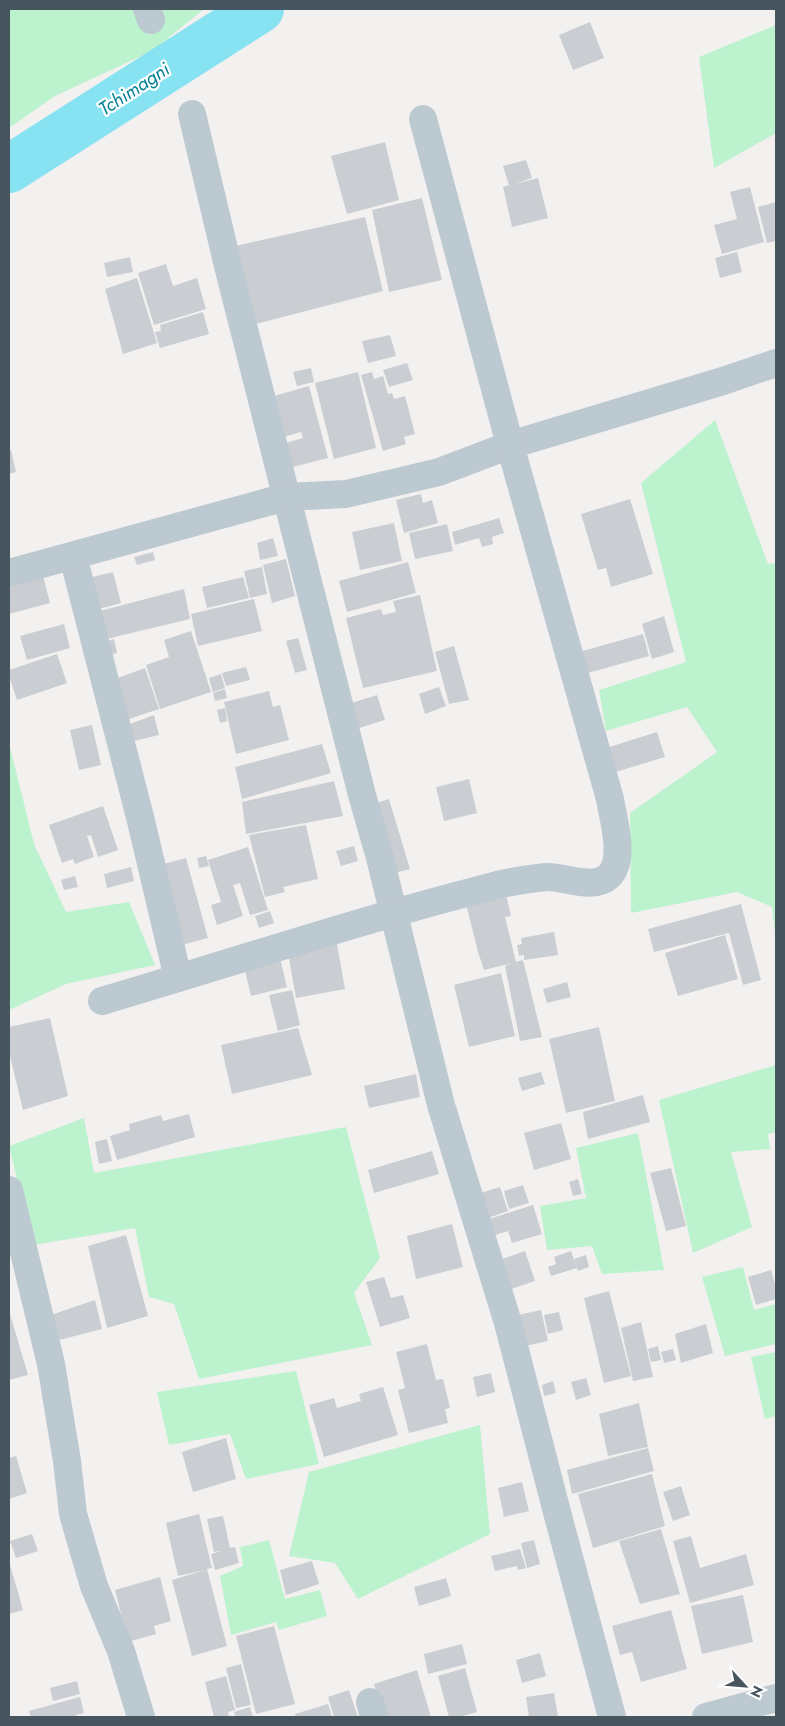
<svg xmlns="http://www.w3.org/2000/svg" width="785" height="1726" font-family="Jost,sans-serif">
	<rect width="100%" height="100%" fill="#f3f0f0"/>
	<g fill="#bdf2ce">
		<polygon points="9,9 204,9 152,51 55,96 9,128"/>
		<polygon points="776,25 776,133 714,168 699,57"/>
		<polygon points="715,420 768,564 776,563 776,942 772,907 737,892 631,913 630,813 717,752 687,707 606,731 599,690 686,662 641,483"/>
		<polygon points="9,743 34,844 66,912 129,902 155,965 66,984 9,1010"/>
		<polygon points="776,1065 776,1132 768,1134 770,1149 731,1152 752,1227 693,1253 659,1100"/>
		<polygon points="84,1118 94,1173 346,1127 380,1258 354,1293 372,1345 199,1379 174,1304 149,1297 135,1228 33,1245 9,1146"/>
		<polygon points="638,1133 664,1270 602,1274 592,1246 547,1250 540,1206 586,1198 576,1148"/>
		<polygon points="743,1267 754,1310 776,1304 776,1344 725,1356 702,1277"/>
		<polygon points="776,1352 776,1416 765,1419 751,1357"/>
		<polygon points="296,1371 319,1464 246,1479 230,1434 169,1445 157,1392"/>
		<polygon points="480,1425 490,1534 358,1599 335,1563 289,1556 309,1472"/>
		<polygon points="269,1540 285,1599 320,1590 327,1616 279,1630 276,1622 231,1635 220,1576 243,1566 240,1547"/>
	</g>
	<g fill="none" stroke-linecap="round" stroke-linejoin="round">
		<polyline stroke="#87e2f2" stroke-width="48" points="9,169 260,9"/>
	</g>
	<g fill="#caced3">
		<polygon points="590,22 604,58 573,70 559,35"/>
		<polygon points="385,142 399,200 347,214 331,156"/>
		<polygon points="526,160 532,178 515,184 538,178 548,218 512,227 503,187 509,185 503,166"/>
		<polygon points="750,187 764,242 722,254 714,225 737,219 730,192"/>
		<polygon points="422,198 442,280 389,292 372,210"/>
		<polygon points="776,202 776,241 767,243 758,207"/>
		<polygon points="365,217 383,291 256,324 235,246"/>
		<polygon points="737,252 742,272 720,278 715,258"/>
		<polygon points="130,257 133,272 107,277 104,263"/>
		<polygon points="166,264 173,286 197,278 206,309 154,325 138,273"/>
		<polygon points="137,278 157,343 123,354 105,289"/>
		<polygon points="203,312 209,334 160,348 155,332 161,331 160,325"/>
		<polygon points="390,335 396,356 368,363 362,341"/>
		<polygon points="407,363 413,380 389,387 383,370"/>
		<polygon points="311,368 314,382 297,386 293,372"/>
		<polygon points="358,372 376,448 334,459 315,383"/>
		<polygon points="372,372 374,379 383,376 388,394 392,393 394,399 405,396 415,434 404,437 406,444 383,451 361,375"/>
		<polygon points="309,386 328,458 285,469 279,445 303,438 301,432 277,439 267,398"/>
		<polygon points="9,450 11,450 16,472 9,474"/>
		<polygon points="421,494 423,503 432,500 438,523 404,533 396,500"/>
		<polygon points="630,499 653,574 611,587 606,568 598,570 581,514"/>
		<polygon points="499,518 504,533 492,537 493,544 482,547 479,538 455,545 452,532"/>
		<polygon points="394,523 402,561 360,570 352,532"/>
		<polygon points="447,524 453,551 415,559 409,533"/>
		<polygon points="273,538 278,556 260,560 257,543"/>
		<polygon points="153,552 155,560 137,565 134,557"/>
		<polygon points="286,559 295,596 272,603 263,565"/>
		<polygon points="408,562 416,593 347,612 339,581"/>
		<polygon points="40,564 50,603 9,614 9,573"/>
		<polygon points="262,567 267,594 250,598 244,571"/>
		<polygon points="113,572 121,603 92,611 84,579"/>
		<polygon points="243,577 249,598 207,608 202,587"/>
		<polygon points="184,589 190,619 98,641 92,613"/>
		<polygon points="420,595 437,671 363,688 346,618 381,609 383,615 396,612 393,601"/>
		<polygon points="254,599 262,631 198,646 191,614"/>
		<polygon points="664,616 674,652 652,659 642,624"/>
		<polygon points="64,624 70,648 27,660 20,636"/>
		<polygon points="191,631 211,692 160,709 146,665 169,657 164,640"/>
		<polygon points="643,634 649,656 577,676 572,654"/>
		<polygon points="298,638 307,670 295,673 286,641"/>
		<polygon points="114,639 117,653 103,657 99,644"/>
		<polygon points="454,646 469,700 449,704 435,652"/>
		<polygon points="57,654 67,683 17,700 9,676 9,670"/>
		<polygon points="246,667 250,680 226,686 222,673"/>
		<polygon points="145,668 159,709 126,720 112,680"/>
		<polygon points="221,674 225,688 213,692 209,678"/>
		<polygon points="439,687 446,706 425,714 419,694"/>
		<polygon points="225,689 227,698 215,701 213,693"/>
		<polygon points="269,691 273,707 280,705 289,740 236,754 224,702"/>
		<polygon points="377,695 385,720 356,729 348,704"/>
		<polygon points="225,708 227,721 220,723 217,710"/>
		<polygon points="154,715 159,735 130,742 127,725"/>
		<polygon points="92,725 101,765 79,770 70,730"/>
		<polygon points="657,732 665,757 609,774 603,749"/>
		<polygon points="322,744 331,773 242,799 235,767"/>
		<polygon points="469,779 477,813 444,821 436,787"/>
		<polygon points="334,781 343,816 246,834 242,802"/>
		<polygon points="389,799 410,869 391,874 371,805"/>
		<polygon points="103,806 118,850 98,857 91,835 87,836 94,857 75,864 73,859 62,863 49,825"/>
		<polygon points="306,825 318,879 283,887 285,892 265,897 249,835"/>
		<polygon points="354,846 358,861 341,866 336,851"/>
		<polygon points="248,847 268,910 250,915 240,883 233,885 243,916 217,925 211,905 221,902 208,860"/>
		<polygon points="206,856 209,866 199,868 197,858"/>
		<polygon points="186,858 208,938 174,947 152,867"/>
		<polygon points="131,867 134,881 107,888 104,874"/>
		<polygon points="75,876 78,887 64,890 61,880"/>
		<polygon points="505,890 511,916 505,917 516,962 523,960 542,1037 520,1041 505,966 512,963 484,970 478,952 465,900"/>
		<polygon points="741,904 761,980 743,985 729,933 654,952 648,929"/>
		<polygon points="270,911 274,923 259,928 255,916"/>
		<polygon points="554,932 558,955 524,960 524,955 519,956 517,945 522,944 521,938"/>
		<polygon points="725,935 738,979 678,996 665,953"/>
		<polygon points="336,939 345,989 296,998 287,948"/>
		<polygon points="280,958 287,987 251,996 244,967"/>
		<polygon points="501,973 515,1036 469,1047 454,985"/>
		<polygon points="567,982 571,997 547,1003 543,989"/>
		<polygon points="292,990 300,1025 278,1031 269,995"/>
		<polygon points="50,1018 68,1096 23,1110 9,1052 9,1027"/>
		<polygon points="599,1027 615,1101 566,1113 549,1039"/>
		<polygon points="298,1028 312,1075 232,1094 221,1045"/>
		<polygon points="541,1072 545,1084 522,1091 518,1078"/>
		<polygon points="416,1074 420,1097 369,1108 364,1086"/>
		<polygon points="643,1095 650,1122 588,1139 583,1112"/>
		<polygon points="189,1114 195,1137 117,1160 110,1136 130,1130 129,1124 161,1115 163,1121"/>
		<polygon points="561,1123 571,1159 534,1170 524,1133"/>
		<polygon points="107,1139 112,1161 99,1164 95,1142"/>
		<polygon points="432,1151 439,1174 374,1193 368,1170"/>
		<polygon points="671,1168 686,1226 666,1231 650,1173"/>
		<polygon points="578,1179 582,1194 573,1196 569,1182"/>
		<polygon points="523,1185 529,1203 509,1209 504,1191"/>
		<polygon points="500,1187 508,1211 485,1219 477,1194"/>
		<polygon points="533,1205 542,1234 512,1243 508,1231 492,1236 486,1220"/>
		<polygon points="452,1224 463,1267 416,1279 407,1236"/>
		<polygon points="126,1235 148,1316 107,1328 88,1246"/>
		<polygon points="525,1251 535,1281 506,1291 497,1261"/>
		<polygon points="571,1251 577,1268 551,1276 548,1267 556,1264 554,1257"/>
		<polygon points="586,1255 589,1267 578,1271 574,1259"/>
		<polygon points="771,1270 776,1288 776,1299 756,1305 748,1277"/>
		<polygon points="384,1277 391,1298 403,1295 410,1318 380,1327 366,1282"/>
		<polygon points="609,1291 631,1376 604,1383 584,1298"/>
		<polygon points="95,1300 102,1329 48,1343 42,1318"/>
		<polygon points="541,1310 548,1341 525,1346 518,1315"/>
		<polygon points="559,1312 563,1330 548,1334 544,1315"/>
		<polygon points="9,1314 10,1314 28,1375 9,1380"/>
		<polygon points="641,1322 653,1377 633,1381 621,1328"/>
		<polygon points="706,1324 713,1353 681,1363 675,1334"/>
		<polygon points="427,1344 436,1380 443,1379 450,1408 445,1409 448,1423 409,1433 398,1390 405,1388 396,1352"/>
		<polygon points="658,1346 661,1360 651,1362 648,1349"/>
		<polygon points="673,1349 676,1360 664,1363 661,1352"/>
		<polygon points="491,1373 495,1392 477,1397 473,1377"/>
		<polygon points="586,1378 591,1395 576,1400 571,1382"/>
		<polygon points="553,1381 556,1393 544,1396 542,1385"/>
		<polygon points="383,1387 398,1435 324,1457 309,1405 334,1398 337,1408 361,1401 359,1394"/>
		<polygon points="639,1403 648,1447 608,1456 599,1414"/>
		<polygon points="226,1438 236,1479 193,1492 182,1452"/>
		<polygon points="648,1448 654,1471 572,1494 567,1470"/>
		<polygon points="16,1456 27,1493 9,1499 9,1458"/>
		<polygon points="652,1474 665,1526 593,1548 578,1494"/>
		<polygon points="522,1482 529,1511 504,1517 498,1488"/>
		<polygon points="681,1486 690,1515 673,1521 663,1492"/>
		<polygon points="199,1514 212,1568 207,1569 227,1646 192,1656 172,1580 205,1570 178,1576 166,1523"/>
		<polygon points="223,1516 230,1548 235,1547 239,1563 215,1570 211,1554 221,1551 214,1552 207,1519"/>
		<polygon points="661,1529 680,1594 640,1604 619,1541"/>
		<polygon points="32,1534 38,1551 16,1558 10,1541"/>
		<polygon points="691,1536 700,1568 746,1554 754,1585 690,1603 673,1541"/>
		<polygon points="534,1540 540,1564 527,1568 521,1543"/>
		<polygon points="520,1549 526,1568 518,1570 517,1566 495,1571 491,1556"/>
		<polygon points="9,1561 23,1610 9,1614"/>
		<polygon points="312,1561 319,1584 286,1595 280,1570"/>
		<polygon points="160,1577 171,1621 154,1626 156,1634 128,1642 115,1590"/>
		<polygon points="446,1578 451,1596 419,1606 414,1587"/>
		<polygon points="743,1595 753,1642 702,1654 691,1606"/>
		<polygon points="671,1610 687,1669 641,1682 632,1652 620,1655 612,1626"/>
		<polygon points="274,1626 295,1704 256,1714 236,1636"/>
		<polygon points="462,1644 467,1664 428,1674 424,1654"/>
		<polygon points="540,1653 546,1676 522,1683 516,1660"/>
		<polygon points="241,1664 251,1705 236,1708 226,1668"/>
		<polygon points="465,1668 477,1712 459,1717 449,1717 438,1676"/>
		<polygon points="417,1670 431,1717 384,1717 374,1684"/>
		<polygon points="226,1676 235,1710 228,1712 229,1717 214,1717 205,1682"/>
		<polygon points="77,1681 80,1694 53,1701 50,1688"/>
		<polygon points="349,1690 358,1717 334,1717 328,1697"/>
		<polygon points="554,1693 558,1717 529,1717 526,1697"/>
		<polygon points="80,1697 84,1713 76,1715 77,1717 31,1717 29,1711"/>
		<polygon points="328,1704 332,1717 296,1717 295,1714"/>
		<polygon points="250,1707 253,1717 236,1717 234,1712"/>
	</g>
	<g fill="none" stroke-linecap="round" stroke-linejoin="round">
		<g stroke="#bdc9d0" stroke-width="28">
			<polyline points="147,9 151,20"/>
			<polyline points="192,114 228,266 362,795 380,858 441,1105 508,1323 558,1516 612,1717"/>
			<polyline points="73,556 141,821 178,978"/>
			<polyline points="9,573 286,497 346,494 439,472 510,445 723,381 776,363"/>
			<path d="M102,1001C231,963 360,920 490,887C508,882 528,879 546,877C565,876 593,891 609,876C626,859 613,819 610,799L510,445L423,119"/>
			<polyline points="9,1190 51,1364 67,1461 73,1514 94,1586 121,1651 141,1717"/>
			<polyline points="370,1702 374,1717"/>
			<polyline points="706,1717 776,1698"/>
		</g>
	</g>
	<g text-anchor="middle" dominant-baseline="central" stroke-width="4.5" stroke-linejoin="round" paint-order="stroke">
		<g font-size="19" font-style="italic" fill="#068095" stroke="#fff">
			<text transform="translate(134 89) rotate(-33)">Tchimagni</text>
		</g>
	</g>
	<rect width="785" height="1726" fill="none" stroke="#47555f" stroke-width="20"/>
	<g transform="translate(745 1686) rotate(116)" stroke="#ffffff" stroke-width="4" paint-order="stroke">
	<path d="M0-4L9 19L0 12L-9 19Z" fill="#47555f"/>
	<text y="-8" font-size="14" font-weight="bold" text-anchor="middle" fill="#47555f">N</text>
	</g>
</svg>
